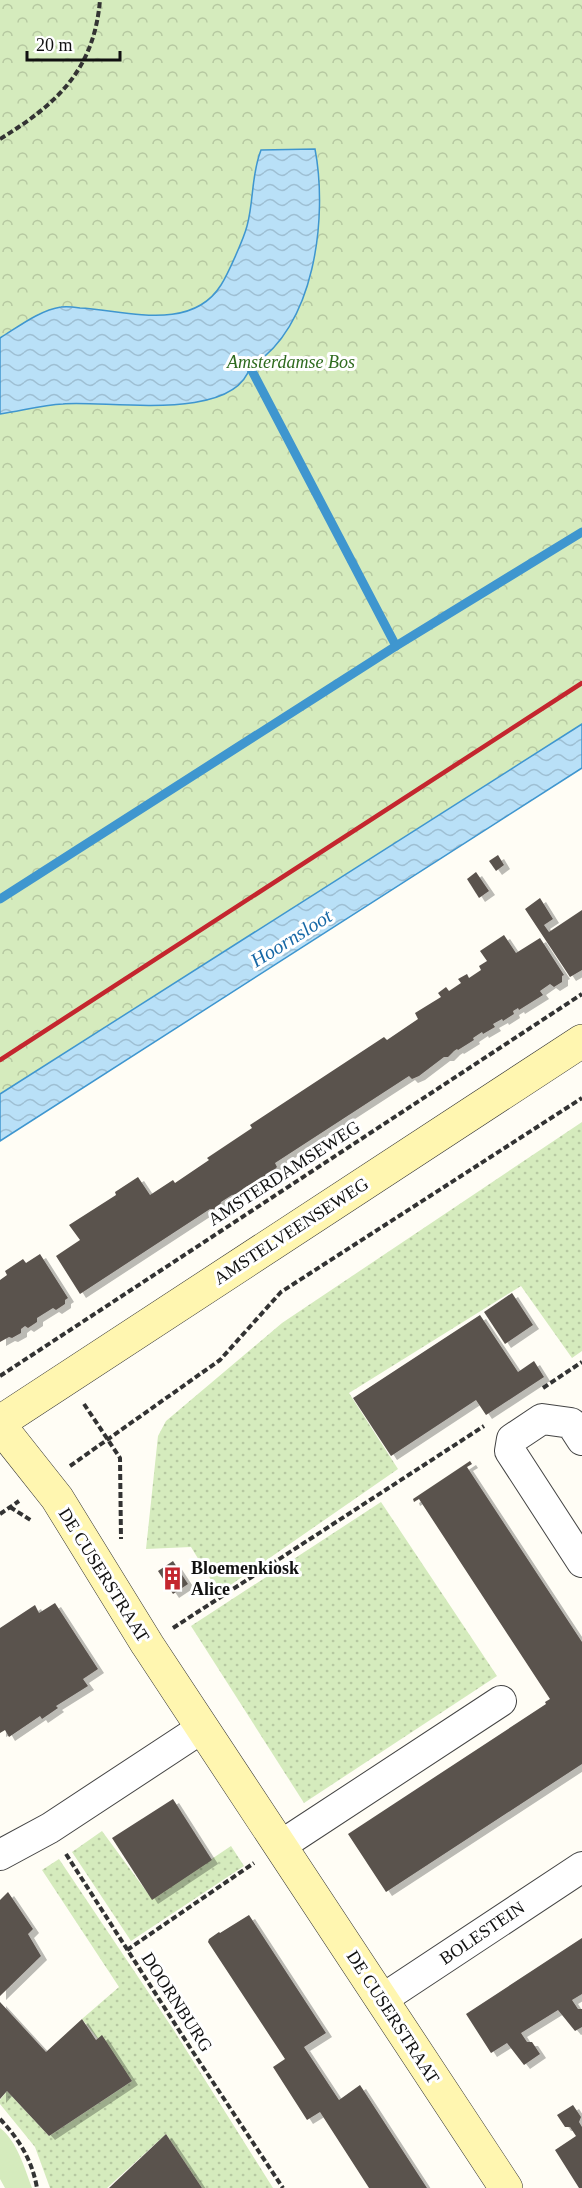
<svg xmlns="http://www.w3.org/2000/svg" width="582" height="2188" font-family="Georgia,serif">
	<defs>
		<pattern id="grass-dots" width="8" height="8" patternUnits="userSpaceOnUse" patternTransform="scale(1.5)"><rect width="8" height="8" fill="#d5ebbd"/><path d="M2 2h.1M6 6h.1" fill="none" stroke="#b6c8a1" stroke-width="1.8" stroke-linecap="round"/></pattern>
		<pattern id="park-crowns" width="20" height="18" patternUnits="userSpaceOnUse" patternTransform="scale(1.5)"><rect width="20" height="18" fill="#d5ebbd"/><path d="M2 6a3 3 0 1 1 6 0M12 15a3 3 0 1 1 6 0" fill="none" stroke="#b6c8a1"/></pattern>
		<pattern id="water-waves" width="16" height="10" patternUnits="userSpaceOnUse" patternTransform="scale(1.5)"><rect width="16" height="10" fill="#b9e0f7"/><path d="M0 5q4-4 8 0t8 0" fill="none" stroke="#9ebfd3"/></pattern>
		<filter id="shadow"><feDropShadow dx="6" dy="4" stdDeviation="0" flood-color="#0004"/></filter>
	</defs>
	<rect width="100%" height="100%" fill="#fffdf5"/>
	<g fill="url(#grass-dots)">
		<polygon points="582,1122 582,1351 572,1358 521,1286 349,1393 398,1469 219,1593 191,1547 146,1549 158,1436 166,1421 282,1323"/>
		<polygon points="381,1502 497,1676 304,1803 191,1626"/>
		<polygon points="102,1831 152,1899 231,1846 244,1866 131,1941 72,1852"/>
		<polygon points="59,1859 173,2029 273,2188 202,2188 166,2134 107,2188 50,2188 35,2147 0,2104 0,2100 7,2091 49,2136 132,2081 82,2019 119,1987 42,1870"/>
	</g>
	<polygon fill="url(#park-crowns)" points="0,0 582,0 582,724 0,1094"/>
	<path fill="#d5ebbd" d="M0,2128C17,2141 25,2169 32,2188H5L0,2179Z"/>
	<g fill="url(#water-waves)" stroke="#3f96cf" stroke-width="1.5">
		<path d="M315,149C328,217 315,329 250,367C234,423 107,400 63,404C42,405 21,411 0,414V338C18,327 40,310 61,307C67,306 74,307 80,308C124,310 191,333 221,285C228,274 244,238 247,226C254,201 251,175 261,150Z"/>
		<polygon points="582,724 582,768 0,1141 0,1094"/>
	</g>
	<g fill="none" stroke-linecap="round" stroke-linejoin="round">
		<g stroke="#3f96cf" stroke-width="9">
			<polyline points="250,367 396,646"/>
			<polyline points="0,899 396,646 582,532"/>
		</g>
	</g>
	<g fill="#5a524d" filter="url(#shadow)">
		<polygon points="498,855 504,865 496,871 489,861"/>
		<polygon points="476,872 489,891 479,898 467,879"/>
		<polygon points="540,898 553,919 544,925 549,932 582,910 582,970 570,977 525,909"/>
		<polygon points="504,935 516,953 540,938 564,975 562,976 562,982 554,987 550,984 540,991 543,995 519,1010 518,1008 513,1011 514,1014 503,1021 502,1019 493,1024 495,1027 483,1034 482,1032 473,1038 474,1040 458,1050 457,1049 454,1051 448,1057 444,1057 419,1076 412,1079 409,1076 275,1163 277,1167 272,1172 244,1188 238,1194 232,1195 221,1202 220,1205 213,1210 210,1209 80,1294 56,1256 80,1240 69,1225 116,1195 115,1192 138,1177 150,1195 173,1180 175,1183 209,1160 207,1158 252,1128 250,1125 384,1037 387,1040 418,1019 415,1013 441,997 438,993 446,987 449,991 461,983 458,979 467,974 469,978 481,970 479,966 487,961 480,951"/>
		<polygon points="40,1254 68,1298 65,1300 65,1304 56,1310 53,1308 37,1318 37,1322 28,1328 25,1326 21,1329 21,1333 12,1338 9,1337 0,1342 0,1280 7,1275 5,1271 23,1259 26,1263"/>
		<polygon points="512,1293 533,1325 505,1344 484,1312"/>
		<polygon points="480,1315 518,1372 534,1361 544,1377 486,1415 476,1400 391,1456 353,1398"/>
		<polygon points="470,1461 472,1464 467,1467 582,1642 582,1764 386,1892 348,1834 546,1704 545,1702 550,1699 419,1499 414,1502 413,1499"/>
		<polygon points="173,1561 188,1584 173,1594 158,1571"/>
		<polygon points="55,1603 98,1669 83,1679 88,1686 56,1706 58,1708 42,1719 40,1716 9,1737 5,1730 0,1733 0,1628 35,1605 39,1613"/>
		<polygon points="173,1799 212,1860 152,1900 112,1838"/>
		<polygon points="8,1892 33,1929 28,1934 41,1956 0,1996 0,1900"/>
		<polygon points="249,1915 326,2033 304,2047 339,2100 360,2085 427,2188 369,2188 320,2112 307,2120 273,2067 285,2059 208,1942 209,1939 219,1932 220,1933"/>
		<polygon points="582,1938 582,1994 572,2000 578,2009 582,2009 582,2027 575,2031 558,2010 521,2033 527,2042 532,2042 540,2054 524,2065 507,2043 491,2053 466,2014"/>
		<polygon points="0,2002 46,2052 82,2019 96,2040 102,2035 132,2081 49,2136 7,2091 0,2099"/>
		<polygon points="573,2105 581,2117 579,2122 582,2127 582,2188 579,2188 555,2150 576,2136 570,2127 565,2127 557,2115"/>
		<polygon points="166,2134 202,2188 109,2188"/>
	</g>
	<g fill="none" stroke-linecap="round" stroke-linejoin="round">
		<defs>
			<g id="street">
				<polyline points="582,1440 571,1423 542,1419 512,1439 510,1451 582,1562"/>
				<polyline points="280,1846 501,1701"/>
				<polyline points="0,1855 50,1828 202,1728"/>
				<polyline points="381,2000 582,1867"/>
			</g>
			<g id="secondary">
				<polyline points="0,1422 582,1041"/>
				<polyline points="0,1426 57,1498 147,1644 506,2188"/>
			</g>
		</defs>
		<use href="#street" stroke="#444" stroke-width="32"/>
		<use href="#secondary" stroke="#333" stroke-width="34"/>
		<g stroke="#333" stroke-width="4" stroke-dasharray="6 3" stroke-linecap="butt">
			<path d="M0,139C57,104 94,70 100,0"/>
			<polyline points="0,1376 582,994"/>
			<polyline points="543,1388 582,1362"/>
			<polyline points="84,1404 120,1458 121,1539"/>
			<polyline points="70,1466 220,1360 281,1292 582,1098"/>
			<polyline points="10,1507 32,1521"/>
			<polyline points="0,1514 19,1501"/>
			<polyline points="173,1628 484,1426"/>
			<polyline points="66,1854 191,2049 283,2188"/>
			<polyline points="127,1950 254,1863"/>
			<path d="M0,2119C19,2139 32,2160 37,2188"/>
		</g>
		<use href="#street" stroke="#fff" stroke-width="30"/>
		<use href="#secondary" stroke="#fff6b0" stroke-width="33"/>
		<polyline stroke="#c4262e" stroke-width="4.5" points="0,1060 582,683"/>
	</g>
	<defs>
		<symbol id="building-bare" viewBox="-9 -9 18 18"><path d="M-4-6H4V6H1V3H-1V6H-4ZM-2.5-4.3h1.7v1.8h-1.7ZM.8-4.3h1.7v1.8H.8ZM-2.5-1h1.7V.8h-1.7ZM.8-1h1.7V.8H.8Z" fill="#c4262e" stroke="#fff" stroke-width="2.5" paint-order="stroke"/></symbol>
	</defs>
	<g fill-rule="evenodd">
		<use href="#building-bare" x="156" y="1562" width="33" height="33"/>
	</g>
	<g text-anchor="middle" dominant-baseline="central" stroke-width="6" stroke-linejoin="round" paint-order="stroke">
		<g font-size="18" font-style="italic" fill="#2f6b1f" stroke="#fff">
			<text x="291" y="362">Amsterdamse Bos</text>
		</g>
		<g font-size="18" fill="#111" stroke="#fff">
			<text transform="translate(284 1173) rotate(-33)">AMSTERDAMSEWEG</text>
			<text transform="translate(291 1231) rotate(-33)">AMSTELVEENSEWEG</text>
			<text transform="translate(104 1575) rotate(58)">DE CUSERSTRAAT</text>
			<text transform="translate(482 1933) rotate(-34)">BOLESTEIN</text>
			<text transform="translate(177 2002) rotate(57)">DOORNBURG</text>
			<text transform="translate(393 2017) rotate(57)">DE CUSERSTRAAT</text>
		</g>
		<g font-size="18" font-weight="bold" fill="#111" stroke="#fff" text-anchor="start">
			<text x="191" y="1568">Bloemenkiosk<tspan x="191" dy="21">Alice</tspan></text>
		</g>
		<g font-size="20" font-style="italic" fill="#1768a6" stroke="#fff">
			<text transform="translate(291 938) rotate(-32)">Hoornsloot</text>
		</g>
	</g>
	<path d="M27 51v9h93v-9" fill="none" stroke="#111111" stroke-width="3"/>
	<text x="36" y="51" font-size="18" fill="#111111" stroke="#ffffff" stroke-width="4.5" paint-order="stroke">20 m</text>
</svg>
